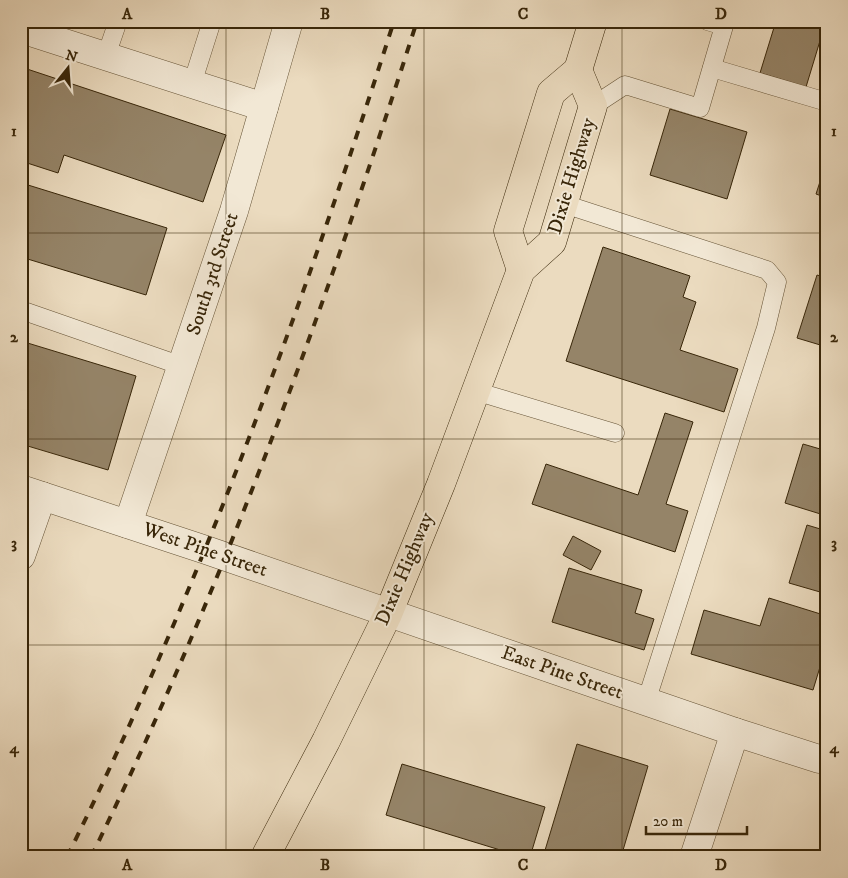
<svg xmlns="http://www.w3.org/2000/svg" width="848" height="878" font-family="'IM FELL DW Pica',serif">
	<rect width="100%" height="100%" fill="#ebdbbf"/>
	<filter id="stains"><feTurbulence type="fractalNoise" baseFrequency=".004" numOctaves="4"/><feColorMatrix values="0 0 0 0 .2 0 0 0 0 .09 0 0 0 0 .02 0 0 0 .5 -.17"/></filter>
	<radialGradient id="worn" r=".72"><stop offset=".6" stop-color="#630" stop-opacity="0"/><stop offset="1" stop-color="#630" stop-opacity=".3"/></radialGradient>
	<g fill="#958468" stroke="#382609">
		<polygon points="776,21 826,21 806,87 760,73"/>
		<polygon points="21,67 226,135 203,202 64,155 58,173 21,161"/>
		<polygon points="670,109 747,132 727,199 650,175"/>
		<polygon points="827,160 827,198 816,194"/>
		<polygon points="28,185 167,228 146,295 21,257 21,206"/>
		<polygon points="603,247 690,276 683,297 696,302 680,350 738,369 724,412 566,361"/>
		<polygon points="817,275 827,278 827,347 797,338"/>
		<polygon points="21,341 136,376 108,470 21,444"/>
		<polygon points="665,413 693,422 666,504 688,511 675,552 532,504 546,464 638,495"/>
		<polygon points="803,444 827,451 827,516 785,503"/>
		<polygon points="807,525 827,531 827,594 789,583"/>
		<polygon points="573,536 601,551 591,570 563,555"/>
		<polygon points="569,568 642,590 635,613 654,619 644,650 552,622"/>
		<polygon points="769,598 827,616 827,644 813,690 691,654 704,610 760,626"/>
		<polygon points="577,744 648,766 621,857 543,857"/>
		<polygon points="402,764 545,807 530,857 523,857 386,815"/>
	</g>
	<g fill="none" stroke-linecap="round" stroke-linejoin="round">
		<defs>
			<g id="service">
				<polyline points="106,56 118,21"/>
				<polyline points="712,68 827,102"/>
				<polyline points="192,84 212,21"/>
				<polyline points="593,106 625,85 700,108 724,26 707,21"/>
				<polyline points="564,204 767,270 777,282 766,328 646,702"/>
				<polyline points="21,310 182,366"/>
				<polyline points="475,391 615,433"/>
			</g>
			<g id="minor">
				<polyline points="21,29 264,107"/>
				<polyline points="21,489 206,550 735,732 819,759 827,758"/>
				<polyline points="128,524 234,211 289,21"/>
				<polyline points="21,556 42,496"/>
				<polyline points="694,857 735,732"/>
			</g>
			<g id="primary">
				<polyline points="521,270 508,231 551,93 578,70 593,21"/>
				<polyline points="265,857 326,741 388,614 441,484 521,270 552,242 593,106 578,70"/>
			</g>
		</defs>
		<use href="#service" stroke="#655336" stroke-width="19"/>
		<use href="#minor" stroke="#655336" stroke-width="29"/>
		<use href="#primary" stroke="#382609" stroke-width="29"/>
		<use href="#service" stroke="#f2e8d5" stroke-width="18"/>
		<use href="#minor" stroke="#f2e8d5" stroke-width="28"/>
		<use href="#primary" stroke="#ebdbbf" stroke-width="28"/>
		<g stroke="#382609" stroke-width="4" stroke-dasharray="9 9" stroke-linecap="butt">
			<path d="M67,857C200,588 303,306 394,21"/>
			<path d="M91,857C223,588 326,306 417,21"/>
		</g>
	</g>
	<path fill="none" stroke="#382609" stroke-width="1" stroke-opacity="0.55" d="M226,21V857M424,21V857M622,21V857M21,233H827M21,439H827M21,645H827"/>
	<g text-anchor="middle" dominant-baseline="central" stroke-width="4" stroke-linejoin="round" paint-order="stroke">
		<g font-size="20" fill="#382609" stroke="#f2e8d5">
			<text transform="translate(572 176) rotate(-73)">Dixie Highway</text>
			<text transform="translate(213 274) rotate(-72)">South 3rd Street</text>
			<text transform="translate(205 550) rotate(19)">West Pine Street</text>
			<text transform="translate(405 569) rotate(-67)">Dixie Highway</text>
			<text transform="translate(562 673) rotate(19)">East Pine Street</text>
		</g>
	</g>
	<rect width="848" height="878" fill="none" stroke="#ebdbbf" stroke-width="55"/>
	<g transform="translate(68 68) rotate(17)" stroke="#f2e8d5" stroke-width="4" paint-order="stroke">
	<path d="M0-4L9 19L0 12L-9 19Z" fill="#382609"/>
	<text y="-8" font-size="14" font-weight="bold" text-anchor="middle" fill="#382609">N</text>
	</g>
	<path d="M646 826v8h101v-8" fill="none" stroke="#382609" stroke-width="2.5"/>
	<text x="653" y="826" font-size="15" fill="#382609" stroke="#f2e8d5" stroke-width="4" paint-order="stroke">20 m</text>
	<rect x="28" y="28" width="792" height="822" fill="none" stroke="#382609" stroke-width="2"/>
	<g font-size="16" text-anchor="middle" font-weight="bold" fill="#382609">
		<text x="127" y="19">A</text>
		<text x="325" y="19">B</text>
		<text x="523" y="19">C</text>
		<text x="721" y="19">D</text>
		<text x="14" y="136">1</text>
		<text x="834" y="136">1</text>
		<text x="14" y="342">2</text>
		<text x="834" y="342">2</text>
		<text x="14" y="548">3</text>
		<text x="834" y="548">3</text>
		<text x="14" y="753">4</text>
		<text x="834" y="753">4</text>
		<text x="127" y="870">A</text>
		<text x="325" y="870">B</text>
		<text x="523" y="870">C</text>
		<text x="721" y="870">D</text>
	</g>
	<rect width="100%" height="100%" filter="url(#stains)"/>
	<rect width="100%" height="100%" fill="url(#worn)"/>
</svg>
